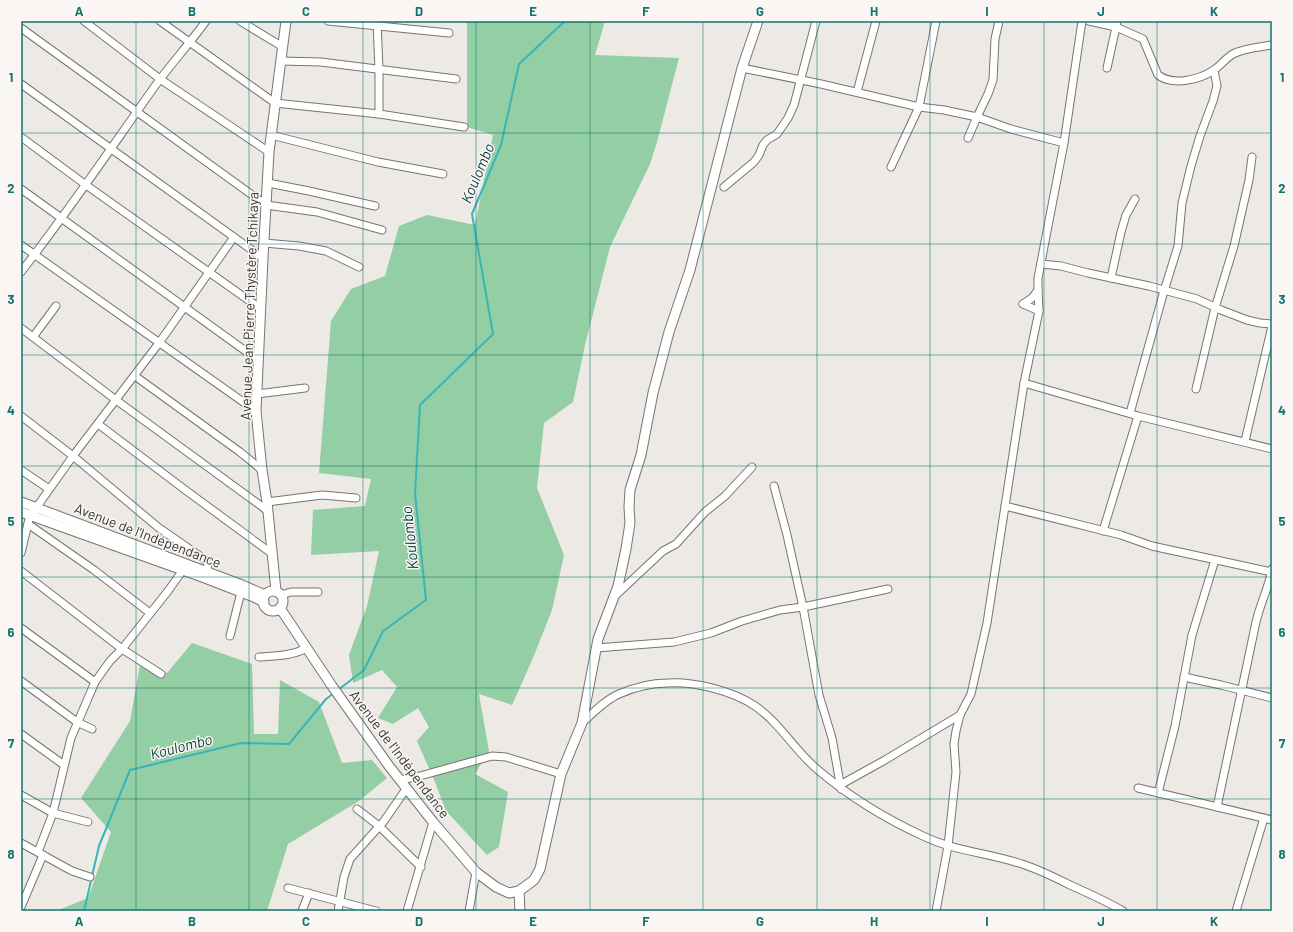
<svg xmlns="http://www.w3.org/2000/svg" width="1293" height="932" font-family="Barlow,sans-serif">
	<rect width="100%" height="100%" fill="#ede9e5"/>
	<g fill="#93cea5">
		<polygon points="467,21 605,21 595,55 679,58 657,142 650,164 610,247 585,345 573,402 544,423 537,488 564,555 552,610 533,658 512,705 479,694 489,751 475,774 508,792 499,847 487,855 446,811 435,782 417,741 429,727 418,708 393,724 378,718 397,687 382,670 353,683 349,655 367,606 379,551 311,555 313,510 365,506 371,479 319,473 331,321 351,289 385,276 399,226 427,215 475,225 493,135 467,127"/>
		<polygon points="192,643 252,664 254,734 278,734 280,680 319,702 342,763 372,760 387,778 359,801 288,844 267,911 56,911 88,898 111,832 81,798 130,721 141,659 167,673"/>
	</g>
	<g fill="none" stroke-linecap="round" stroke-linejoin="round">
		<g stroke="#39b5b8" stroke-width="2">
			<polyline points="338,690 364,670 383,631 426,600 415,494 420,405 493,334 472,214 501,145 519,64 565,21"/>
			<polyline points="84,911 99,846 130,770 241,743 289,744 326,699 334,693"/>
		</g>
		<defs>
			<g id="minor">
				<polyline points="84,21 160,79 269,152"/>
				<polyline points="160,21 275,103 379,114 464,127"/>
				<polyline points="240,21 283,47"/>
				<polyline points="328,21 449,33"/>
				<polyline points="377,21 379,70 379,114"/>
				<polyline points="999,21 995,39 993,80 988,94 977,117 1011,129 1064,143"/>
				<polyline points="1089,21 1116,27 1107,68"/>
				<path d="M1117,21L1116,27L1143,39L1158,75C1173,86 1199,80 1214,70C1220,66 1226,58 1233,54C1244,48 1260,47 1272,45"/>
				<polyline points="21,28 266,205 317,212 382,230"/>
				<polyline points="281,61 321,62 456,79"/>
				<polyline points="742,68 821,84 919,107 944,110 977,117 968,138"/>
				<polyline points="21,84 263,258"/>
				<polyline points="857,92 876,21"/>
				<polyline points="271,135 378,162 443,174"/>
				<polyline points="21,137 86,185 261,309"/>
				<polyline points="891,167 919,107 936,21"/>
				<polyline points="268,183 309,191 375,206"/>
				<polyline points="724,187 754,162 759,155 763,145 767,140 777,134 788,118 794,105 816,21"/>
				<polyline points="21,189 258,360"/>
				<polyline points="264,243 299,246 326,251 359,267"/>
				<polyline points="21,245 256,411"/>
				<polyline points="1041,264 1061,266 1088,273 1149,286 1197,299 1221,310 1247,320 1260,323 1272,324"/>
				<path d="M21,272C68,212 111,148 155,86C171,64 190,43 206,21"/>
				<polyline points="1111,278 1121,232 1126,215 1135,199"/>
				<polyline points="1023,304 1032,298 1038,290"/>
				<polyline points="1023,304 1039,311"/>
				<polyline points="21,328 116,400 268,511"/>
				<polyline points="33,337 56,306"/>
				<polyline points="135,376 240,452 262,470"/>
				<polyline points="1024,383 1138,416 1272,449"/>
				<polyline points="1196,389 1215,308 1234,246 1249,180 1252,157"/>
				<polyline points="257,394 305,388"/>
				<polyline points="1130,413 1164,291 1178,246 1182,203 1191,166 1200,136 1213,101 1217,86 1214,70"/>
				<polyline points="21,416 73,456 159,528 204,559 208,563 207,572"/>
				<polyline points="98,424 184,489 271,553"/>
				<polyline points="1245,441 1272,326"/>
				<polyline points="21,470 49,489"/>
				<polyline points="774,486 787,535 803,607 819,695 832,738 841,789"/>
				<polyline points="267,502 322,495 356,498"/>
				<polyline points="1005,506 1121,535 1152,546 1272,572"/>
				<polyline points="28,524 94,570 150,613"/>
				<polyline points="1103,531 1138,416"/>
				<polyline points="21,553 29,519 36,508 73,456 159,343 234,237"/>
				<polyline points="21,571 122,649 161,674"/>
				<polyline points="281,595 291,592 318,592"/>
				<polyline points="615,596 663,551 676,544 705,512 725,496 752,467"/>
				<polyline points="21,628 95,682"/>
				<polyline points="230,636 241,592"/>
				<polyline points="596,648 674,642 711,633 742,621 780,610 803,607 888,589"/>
				<path d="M259,657C277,656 291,656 307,648"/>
				<polyline points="1184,677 1221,685 1272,698"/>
				<polyline points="21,681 77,722 92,729"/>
				<path d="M582,723C593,713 605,700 619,694C633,688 651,683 667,683C694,681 733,691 755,706C780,723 795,751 818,770C850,797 886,819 923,836C954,851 989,853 1022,864C1038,869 1054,877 1070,885C1088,893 1106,901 1123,911"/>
				<polyline points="21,734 64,765"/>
				<polyline points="400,780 420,776 492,756 506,757 561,774"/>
				<polyline points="840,785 885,760 960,715"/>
				<polyline points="1138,788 1272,820"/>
				<polyline points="1158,793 1175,726 1192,635 1215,560"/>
				<polyline points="21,795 53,813 88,822"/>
				<path d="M1217,807L1256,622C1260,604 1269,587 1272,569"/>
				<polyline points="357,809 379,826 421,867"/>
				<polyline points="21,843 72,871 90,877"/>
				<polyline points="38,852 53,813 71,738 95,682 110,661 122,649 168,591 183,570"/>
				<polyline points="288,888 376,911"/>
				<polyline points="21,907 43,855"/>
				<polyline points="302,911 309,893"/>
				<polyline points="338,911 344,877 350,859 384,821 406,789"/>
				<polyline points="407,911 433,822"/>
				<polyline points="469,911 476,872"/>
				<polyline points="936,911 948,846 956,772 954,744 956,731 960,715 971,694 987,623 1024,383 1039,311 1038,290 1038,278 1064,143 1082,21"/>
				<polyline points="1236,911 1264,818"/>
			</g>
			<g id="tertiary">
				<polyline points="21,502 242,585 265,595"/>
				<polyline points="21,512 205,578 254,597 264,602"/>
				<polyline points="276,591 267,502 262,470 256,411 263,258 269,152 286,21"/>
				<circle cx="273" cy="601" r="10"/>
				<polyline points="280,608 332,686 389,766 433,822 476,872 496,887 509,893 519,891 534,880 540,869 561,774 582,723 598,639 618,586 626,549 630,523 629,507 630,490 641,455 653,393 669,332 690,270 742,68 758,21"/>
				<polyline points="519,891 520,911"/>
			</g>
		</defs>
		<use href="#minor" stroke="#787571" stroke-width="9"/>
		<use href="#tertiary" stroke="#787571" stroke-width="11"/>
		<use href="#minor" stroke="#fff" stroke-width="7"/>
		<use href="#tertiary" stroke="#fff" stroke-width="9"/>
	</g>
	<path fill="none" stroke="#0f766e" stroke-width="1" stroke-opacity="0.55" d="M136,21V911M249,21V911M363,21V911M476,21V911M590,21V911M703,21V911M817,21V911M930,21V911M1044,21V911M1157,21V911M21,133H1272M21,244H1272M21,355H1272M21,466H1272M21,577H1272M21,688H1272M21,799H1272"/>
	<g text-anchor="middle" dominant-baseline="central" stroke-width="3" stroke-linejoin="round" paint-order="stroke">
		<g font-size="14" fill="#373634" stroke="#faf6f3">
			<text transform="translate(249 306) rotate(-88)">Avenue Jean Pierre Thystère Tchikaya</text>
			<text transform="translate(148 535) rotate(21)">Avenue de l'Indépendance</text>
			<text transform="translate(400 754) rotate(53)">Avenue de l'Indépendance</text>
		</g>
		<g font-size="15" font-style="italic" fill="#043e3f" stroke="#faf6f3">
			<text transform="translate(477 173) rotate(-67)">Koulombo</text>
			<text transform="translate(409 538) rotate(-96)">Koulombo</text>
			<text transform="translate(181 746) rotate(-14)">Koulombo</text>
		</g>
	</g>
	<rect width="1293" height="932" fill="none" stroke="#faf6f3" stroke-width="44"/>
	<rect x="22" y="22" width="1249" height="888" fill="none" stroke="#0f766e" stroke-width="1.5"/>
	<g font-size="13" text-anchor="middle" font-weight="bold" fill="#0f766e">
		<text x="79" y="16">A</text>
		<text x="192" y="16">B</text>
		<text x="306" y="16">C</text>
		<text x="419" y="16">D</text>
		<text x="533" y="16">E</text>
		<text x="646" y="16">F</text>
		<text x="760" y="16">G</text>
		<text x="874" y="16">H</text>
		<text x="987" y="16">I</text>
		<text x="1101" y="16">J</text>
		<text x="1214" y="16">K</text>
		<text x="11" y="82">1</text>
		<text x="1282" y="82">1</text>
		<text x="11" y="193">2</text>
		<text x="1282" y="193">2</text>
		<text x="11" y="304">3</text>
		<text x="1282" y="304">3</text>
		<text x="11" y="415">4</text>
		<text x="1282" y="415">4</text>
		<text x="11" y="526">5</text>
		<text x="1282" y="526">5</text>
		<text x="11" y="637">6</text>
		<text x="1282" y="637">6</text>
		<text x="11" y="748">7</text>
		<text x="1282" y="748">7</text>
		<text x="11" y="859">8</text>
		<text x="1282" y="859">8</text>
		<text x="79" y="926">A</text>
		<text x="192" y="926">B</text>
		<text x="306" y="926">C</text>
		<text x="419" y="926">D</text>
		<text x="533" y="926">E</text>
		<text x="646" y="926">F</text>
		<text x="760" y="926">G</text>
		<text x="874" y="926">H</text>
		<text x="987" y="926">I</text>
		<text x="1101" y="926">J</text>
		<text x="1214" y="926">K</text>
	</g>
</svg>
